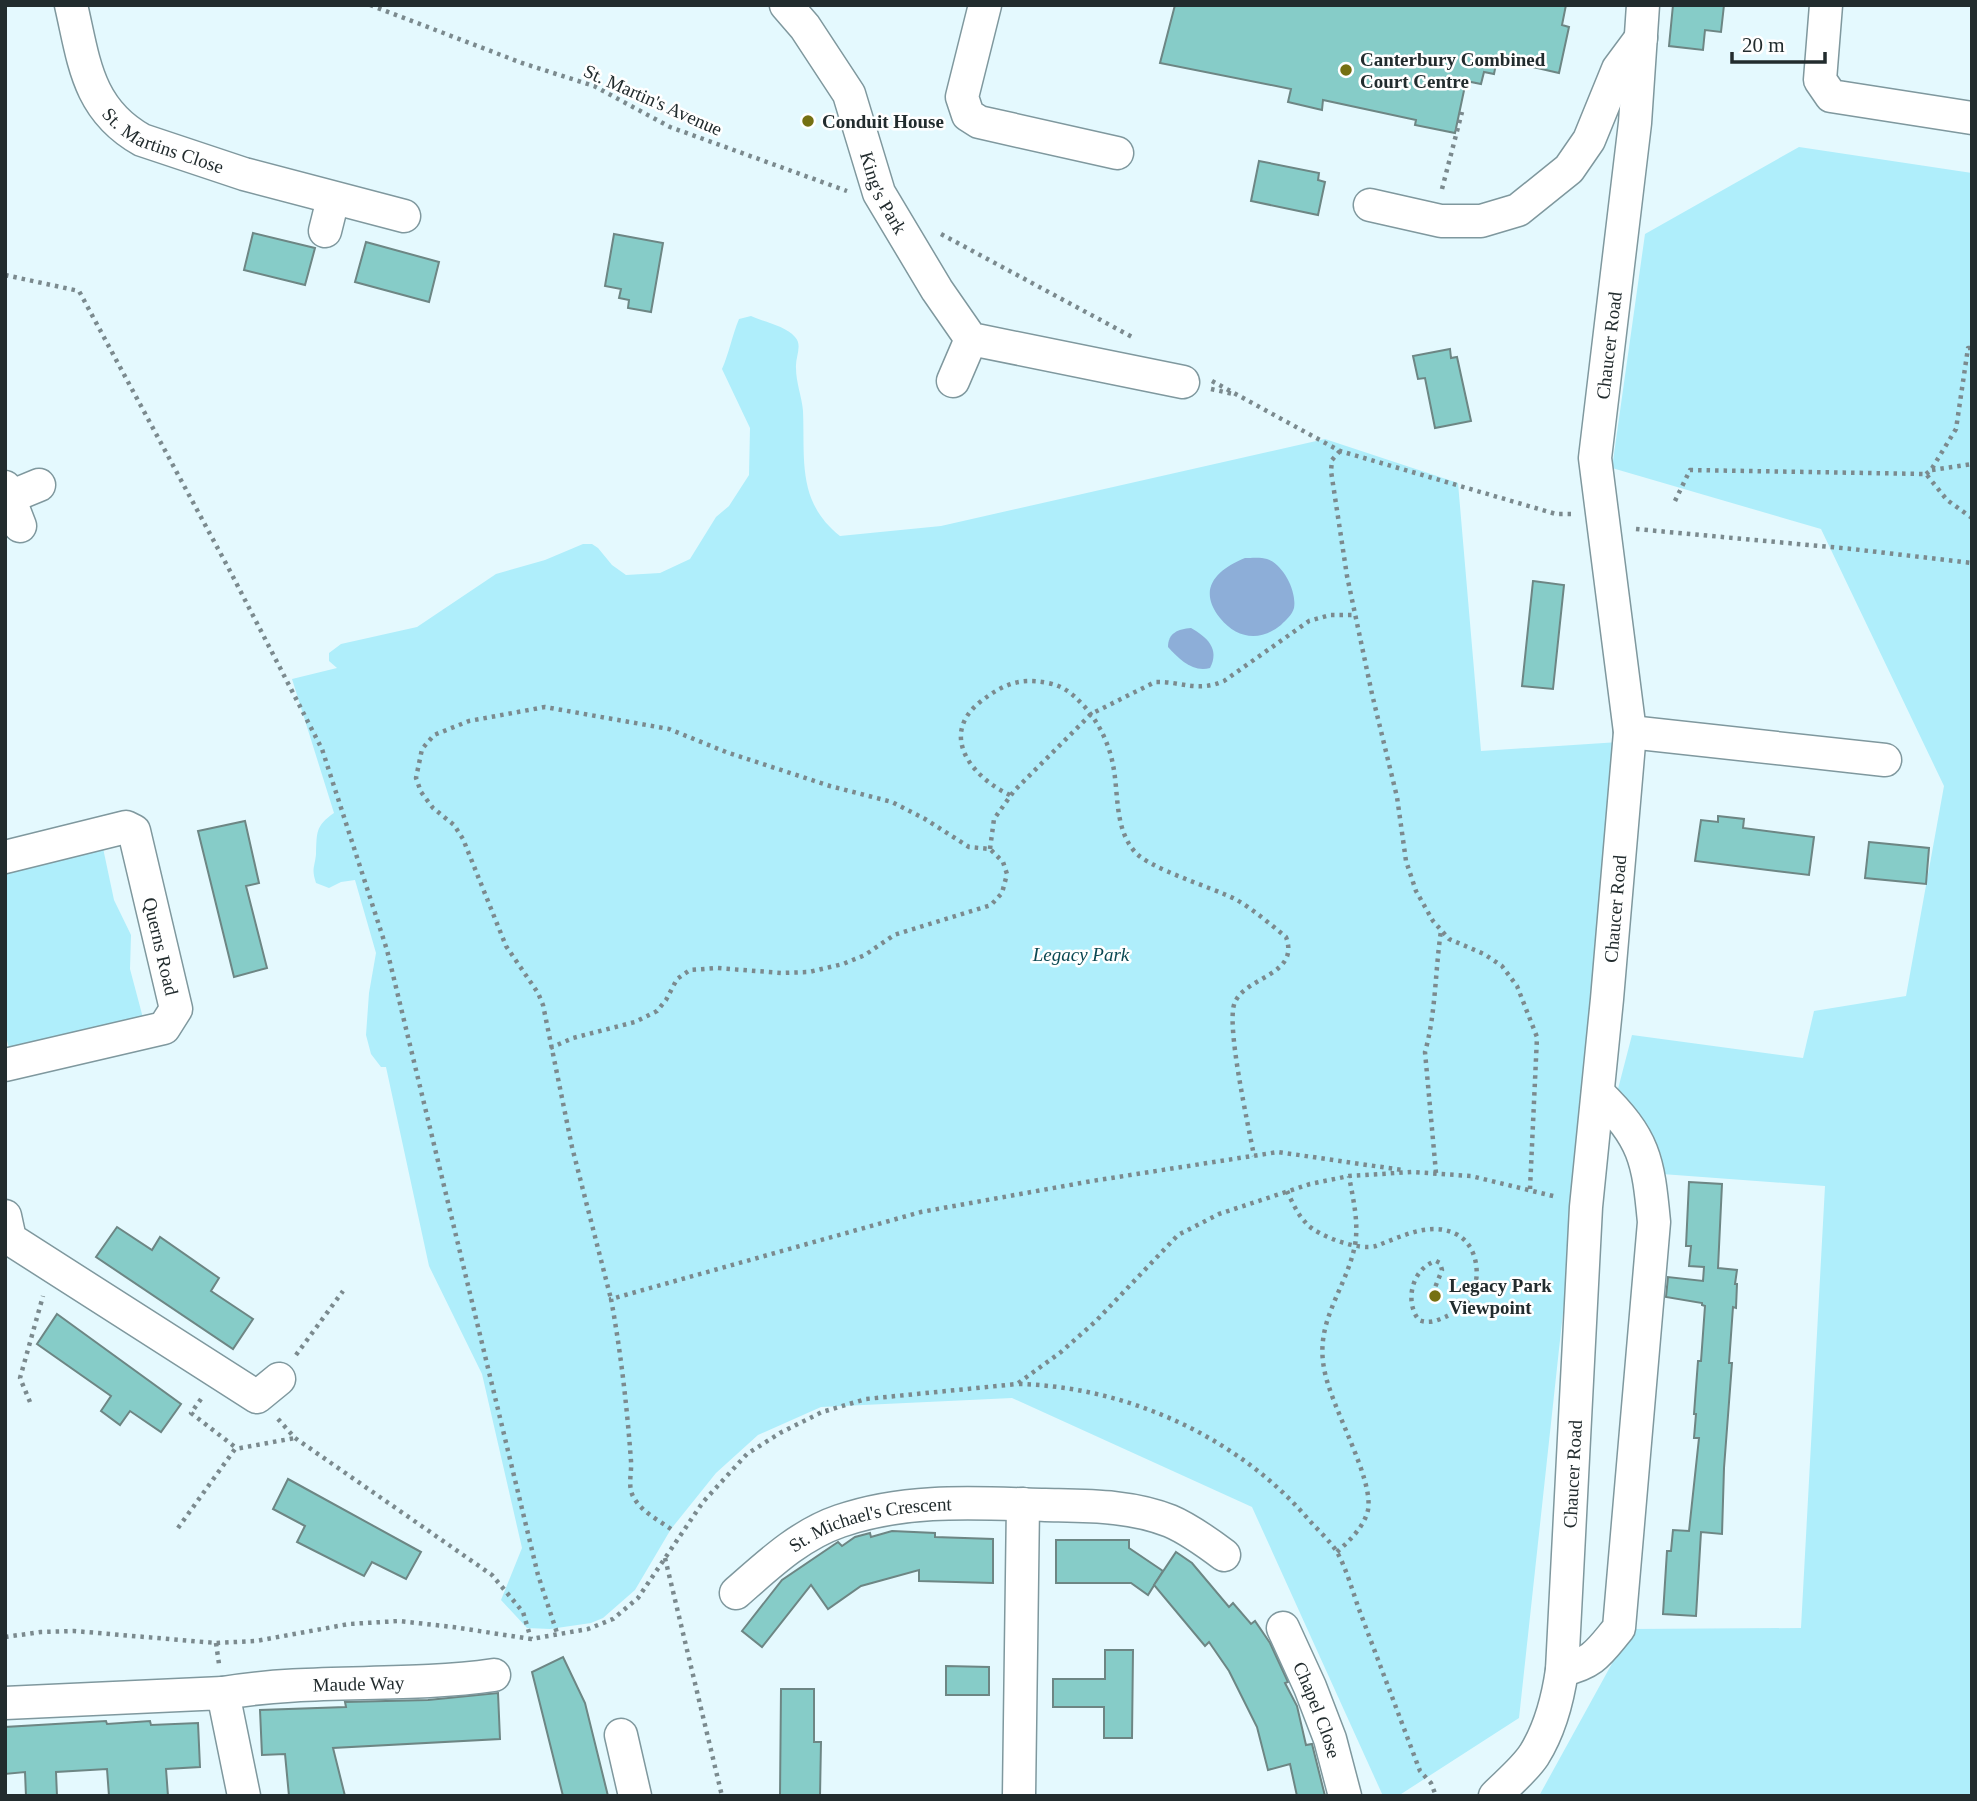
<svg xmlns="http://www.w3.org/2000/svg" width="1977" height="1801" font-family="Georgia,serif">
	<rect width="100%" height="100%" fill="#e4f9fe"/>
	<g fill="#afeefb">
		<polygon points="1799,147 1972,173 1972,1796 1539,1796 1631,1629 1801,1628 1825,1186 1662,1174 1618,1089 1632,1035 1803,1058 1814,1011 1906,996 1944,786 1821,529 1612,468 1645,234"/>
		<path d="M751,316C764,322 786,326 795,337C803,345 795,358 796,368C796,383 802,397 803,411C805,460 797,502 840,536L941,526L1325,439L1458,483L1481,751L1619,742L1584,1119L1519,1718L1398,1796H1383L1252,1507L1012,1398L821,1407L758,1435L716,1473L671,1529L635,1590L603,1618L591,1623L550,1629L527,1628L501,1600L522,1548L482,1374L429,1266L386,1067H381L371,1054L366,1035L369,993L376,953L355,880L341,882L329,888L316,883C311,868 315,867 316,854C317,833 315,826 334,813L292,679L337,668L329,661V653L341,644L417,627L496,574L545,560L583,544H592L598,548L612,565L626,575L660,573L690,559L716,517L729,506L749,475L750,428L722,369C729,353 732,336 739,319Z"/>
		<polygon points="103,848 114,900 131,935 130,969 143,1018 9,1048 5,1033 5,871"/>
	</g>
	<g fill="#8daed8">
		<path d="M1245,558C1251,558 1261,557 1267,559C1283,564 1297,591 1294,608C1292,615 1286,620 1281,625C1260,642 1237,639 1220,618C1197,589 1216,570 1245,558Z"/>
		<path d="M1191,628C1207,637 1220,649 1210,668C1193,673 1179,659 1168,647C1168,633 1178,629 1191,628Z"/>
	</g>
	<g fill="#86ccc8" stroke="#6d8684" stroke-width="2">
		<polygon points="1175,5 1566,5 1562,25 1569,27 1559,73 1497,59 1494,74 1484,72 1481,84 1466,81 1455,133 1415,125 1416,120 1323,100 1322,110 1288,102 1291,89 1160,63"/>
		<polygon points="1673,5 1724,5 1721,32 1705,30 1703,50 1669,46"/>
		<polygon points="1259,161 1319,173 1318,180 1325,182 1318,215 1251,201"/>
		<polygon points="253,233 315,248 305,285 244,270"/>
		<polygon points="614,234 663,243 651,312 628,308 629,300 619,298 621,289 605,286"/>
		<polygon points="366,242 439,262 429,302 355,282"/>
		<polygon points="1450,349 1451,358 1457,357 1471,421 1435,428 1425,378 1418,379 1413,356"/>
		<polygon points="1533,581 1564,585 1553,689 1522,686"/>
		<polygon points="1718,816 1744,819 1743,828 1814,837 1809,875 1695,861 1701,820 1718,822"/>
		<polygon points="245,821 259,883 246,886 267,968 234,977 198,831"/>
		<polygon points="1869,842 1929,848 1926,884 1865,878"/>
		<polygon points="1689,1182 1722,1184 1718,1268 1737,1270 1735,1284 1737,1284 1736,1308 1733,1307 1729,1363 1732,1363 1724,1468 1722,1534 1701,1532 1696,1616 1663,1614 1667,1551 1671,1551 1673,1530 1689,1531 1699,1438 1694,1438 1696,1414 1694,1414 1698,1361 1701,1361 1705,1306 1702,1305 1702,1303 1666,1297 1668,1277 1703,1281 1704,1267 1689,1266 1691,1246 1686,1246"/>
		<polygon points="117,1227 152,1250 160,1237 219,1278 211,1291 253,1319 233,1349 96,1257"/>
		<polygon points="57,1314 181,1404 161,1432 130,1411 120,1425 101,1411 111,1396 37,1344"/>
		<polygon points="288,1479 421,1552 406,1579 372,1562 364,1576 297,1542 305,1526 273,1509"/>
		<polygon points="892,1531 935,1533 935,1537 993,1539 993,1583 919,1581 919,1570 861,1586 828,1609 811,1585 762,1647 742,1631 782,1580 838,1542 842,1546 855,1537 870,1533 871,1537"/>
		<polygon points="1056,1540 1129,1540 1129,1548 1163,1571 1148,1595 1131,1583 1056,1583"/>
		<polygon points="1176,1552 1192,1563 1229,1607 1233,1603 1251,1624 1255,1621 1270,1643 1288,1682 1285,1683 1297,1706 1306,1745 1312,1744 1325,1796 1297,1796 1290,1764 1268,1770 1257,1727 1229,1671 1209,1642 1205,1646 1154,1585"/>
		<polygon points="1105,1650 1133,1650 1132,1738 1104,1738 1104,1707 1053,1707 1053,1679 1105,1679"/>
		<polygon points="563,1657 585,1703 608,1796 563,1796 532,1672"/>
		<polygon points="946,1666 989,1667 989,1695 946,1695"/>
		<polygon points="781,1689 814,1689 814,1742 821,1742 820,1796 780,1796"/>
		<polygon points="498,1693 500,1739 333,1748 345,1796 289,1796 285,1754 262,1755 260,1710 346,1707 345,1702 428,1700"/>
		<polygon points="106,1721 107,1724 150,1721 151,1725 198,1723 200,1767 166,1769 168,1796 109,1796 107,1769 56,1772 57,1796 26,1796 25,1772 5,1774 5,1727"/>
	</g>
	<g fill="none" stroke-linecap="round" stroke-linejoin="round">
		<defs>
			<g id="minor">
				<path id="s1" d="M71,5C84,61 87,109 142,140L244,174L404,216"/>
				<path id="s2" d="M786,5L805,27L849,94L879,193L937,290L971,339L1183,382"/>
				<polyline points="985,5 962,97 968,115 979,122 1117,153"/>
				<polyline points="1826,5 1820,80 1831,96 1972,118"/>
				<polyline points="1370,205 1441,221 1481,221 1518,210 1569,169 1589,140 1618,69 1641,38"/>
				<polyline points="325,231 333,199"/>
				<polyline points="953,381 971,339"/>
				<polyline points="5,487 20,526"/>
				<polyline points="5,499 39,485"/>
				<polyline points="1630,732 1885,760"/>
				<path id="s3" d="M5,857L126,827L134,831L176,1009L164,1028L5,1065"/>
				<polyline points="5,1216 10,1239 257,1397 279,1379"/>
				<path id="s4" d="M736,1593C768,1565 799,1535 840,1521C906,1498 977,1503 1045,1505C1087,1506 1130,1505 1170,1521C1189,1529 1208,1543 1224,1555"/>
				<path id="s5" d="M1283,1628L1310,1687L1330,1739L1345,1796"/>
				<path d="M1562,1670C1594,1663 1599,1652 1619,1628L1654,1222C1648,1159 1645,1139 1598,1093"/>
				<path id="s6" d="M223,1693C313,1678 404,1688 494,1675"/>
				<polyline points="5,1703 223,1693 244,1796"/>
				<polyline points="621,1735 635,1796"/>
				<polyline points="1019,1796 1023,1504"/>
				<path id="s7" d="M1495,1796C1508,1783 1524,1770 1534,1755C1549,1731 1558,1698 1562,1670L1586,1207L1607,999L1630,732L1595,458L1635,123L1643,5"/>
			</g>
		</defs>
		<use href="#minor" stroke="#7f989e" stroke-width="35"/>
		<g stroke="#7b8a8e" stroke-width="4.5" stroke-dasharray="3.5 5" stroke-linecap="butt">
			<polyline points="370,5 522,63 594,86 670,127 847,191"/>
			<polyline points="1442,189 1462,112"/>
			<polyline points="941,234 1134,338"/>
			<polyline points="5,275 79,291 230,571 322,749 387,950 538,1575 558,1636"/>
			<polyline points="1212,381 1340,451 1556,514 1571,514"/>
			<polyline points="1211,389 1233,394"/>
			<polyline points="1340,451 1332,460 1331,471 1347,576 1372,694 1397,797 1406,861 1416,891 1433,921 1449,939 1484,954 1502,966 1517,986 1537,1037 1530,1189"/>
			<polyline points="1932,470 1972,464"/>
			<polyline points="1926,474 1931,470 1956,429 1968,348 1972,348"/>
			<polyline points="1675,501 1690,470 1926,474 1947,500 1972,518"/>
			<polyline points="1636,529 1852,549 1972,563"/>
			<path d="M1010,795C973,778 938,736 980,702C1002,685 1019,677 1048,683C1063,686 1072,693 1083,705C1098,721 1109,743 1113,765C1119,794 1114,828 1135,852C1150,869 1211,887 1235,899C1253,909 1270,924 1286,937C1300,975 1247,976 1235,1002C1225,1023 1249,1128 1254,1156"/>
			<path d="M990,849L994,819L1014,791L1091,714L1155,682C1182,681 1196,693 1224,681L1309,621L1330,615H1356"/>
			<polyline points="550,1048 573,1038 635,1022 657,1011 666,1000 677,979 690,970 717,968 782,973 809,972 843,964 865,955 894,935 991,905 1002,893 1007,874 1003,862 990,849 969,847 925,819 892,802 830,786 726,752 669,729 545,707 469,721 434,735 422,749 416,778 421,792 433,808 454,825 463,839 506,946 538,993 543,1005 572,1147 611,1299"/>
			<path d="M1436,1173L1425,1052C1436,1013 1435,971 1441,931"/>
			<path d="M1287,1191C1292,1202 1298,1215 1306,1223C1317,1236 1359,1251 1376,1246C1401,1237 1431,1220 1458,1235C1480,1248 1482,1284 1467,1302C1461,1309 1452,1314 1445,1317C1436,1321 1428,1324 1419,1320C1404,1302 1412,1268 1436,1261L1440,1263L1442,1270L1432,1295"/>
			<polyline points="296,1355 343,1291"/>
			<path d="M1019,1384C1128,1387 1238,1437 1309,1520C1318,1530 1330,1541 1337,1552C1347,1570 1353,1593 1360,1612C1380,1665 1400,1718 1420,1771L1431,1783L1436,1796"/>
			<polyline points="201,1399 191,1413 235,1447"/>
			<polyline points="30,1402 20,1378 43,1296"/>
			<polyline points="278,1419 295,1438 492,1575 523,1612 531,1639"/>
			<polyline points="178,1528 235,1449 295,1438"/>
			<path d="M671,1529C658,1520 642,1512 634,1498C627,1487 632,1473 631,1461C627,1407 621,1353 611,1299L921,1212L1092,1181L1278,1152L1402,1170"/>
			<path d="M1337,1552C1350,1540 1364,1527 1368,1510C1374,1478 1330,1406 1324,1368C1315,1320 1346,1290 1355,1245C1359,1222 1353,1199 1349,1176"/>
			<polyline points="665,1558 722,1796"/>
			<polyline points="5,1637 41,1632 74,1631 216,1643 256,1641 349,1624 399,1621 453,1627 531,1639 588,1629 613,1619 638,1598 703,1502 747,1454 780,1433 822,1412 866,1399 1017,1384 1061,1352 1096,1321 1178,1235 1219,1214 1310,1184 1349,1176 1412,1172 1471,1176 1557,1197"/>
			<polyline points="216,1643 219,1664"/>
		</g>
		<use href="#minor" stroke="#fff" stroke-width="32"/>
	</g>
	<g fill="#757012" stroke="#fff" stroke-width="2.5">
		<circle cx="1346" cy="70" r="7"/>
		<circle cx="808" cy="121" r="7"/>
		<circle cx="1435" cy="1296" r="7"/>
	</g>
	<g text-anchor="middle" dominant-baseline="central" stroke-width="5" stroke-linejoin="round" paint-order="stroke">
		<g font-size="19" font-weight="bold" fill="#222c2e" stroke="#fff" text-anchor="start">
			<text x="1360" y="59">Canterbury Combined<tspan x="1360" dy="22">Court Centre</tspan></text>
			<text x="822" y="121">Conduit House</text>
			<text x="1449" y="1285">Legacy Park<tspan x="1449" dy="22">Viewpoint</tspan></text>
		</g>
		<g font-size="19" fill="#222c2e" stroke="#fff">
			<text transform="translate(653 100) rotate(24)">St. Martin's Avenue</text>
			<text stroke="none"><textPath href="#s1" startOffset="178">St. Martins Close</textPath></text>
			<text stroke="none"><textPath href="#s2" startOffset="214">King's Park</textPath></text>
			<text stroke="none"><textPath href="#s7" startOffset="1477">Chaucer Road</textPath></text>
			<text stroke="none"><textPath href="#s7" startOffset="910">Chaucer Road</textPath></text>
			<text stroke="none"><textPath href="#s3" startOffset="252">Querns Road</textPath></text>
			<text stroke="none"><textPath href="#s7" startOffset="343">Chaucer Road</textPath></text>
			<text stroke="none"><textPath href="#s4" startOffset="156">St. Michael's Crescent</textPath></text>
			<text stroke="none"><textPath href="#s6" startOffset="136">Maude Way</textPath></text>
			<text stroke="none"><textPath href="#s5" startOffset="89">Chapel Close</textPath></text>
		</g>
		<g font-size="19" font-style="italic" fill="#0b4953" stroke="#fff">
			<text x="1081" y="954">Legacy Park</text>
		</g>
	</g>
	<rect width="1977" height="1801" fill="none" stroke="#222c2e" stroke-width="14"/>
	<path d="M1732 52v10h93v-10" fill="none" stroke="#222c2e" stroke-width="3.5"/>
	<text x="1742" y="52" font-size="21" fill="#222c2e" stroke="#ffffff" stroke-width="5" paint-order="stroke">20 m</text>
</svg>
